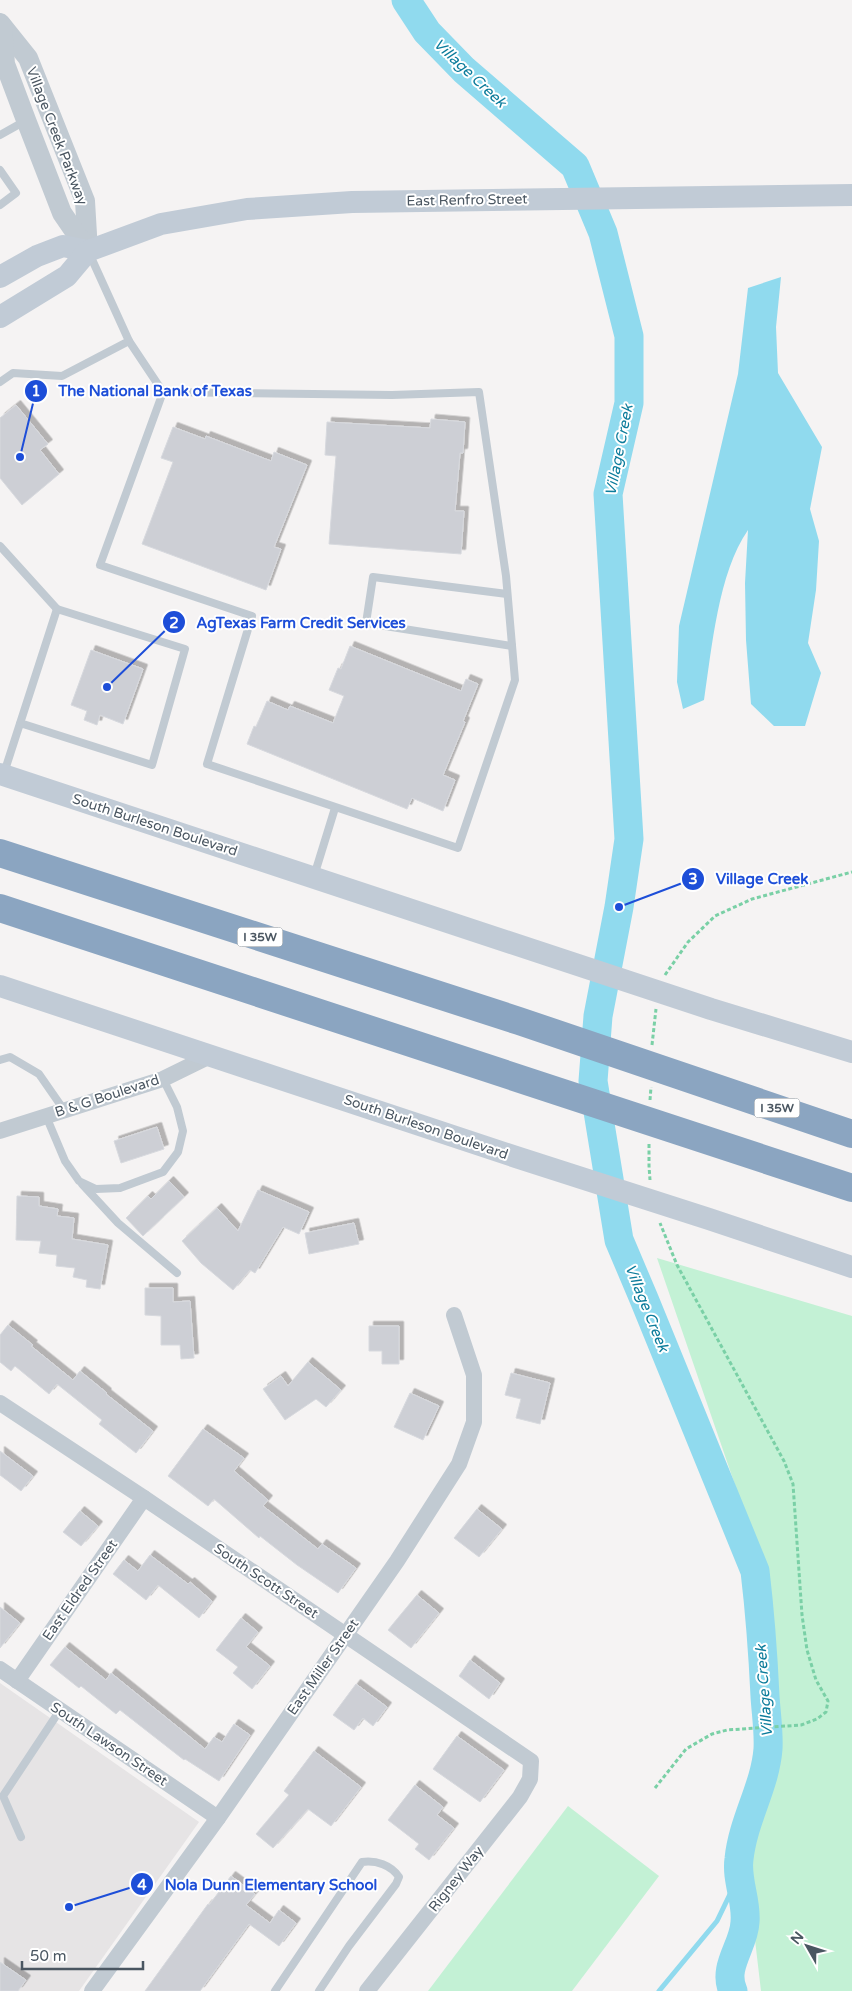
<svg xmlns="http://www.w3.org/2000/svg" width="852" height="1991" font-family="'Varela Round',sans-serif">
	<defs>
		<filter id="shadow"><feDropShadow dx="4.5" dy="-4.5" stdDeviation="0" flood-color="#0004"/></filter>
	</defs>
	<rect width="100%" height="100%" fill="#f5f3f3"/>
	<polygon fill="#e6e4e5" points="0,1683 199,1822 79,1991 0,1991"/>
	<g fill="#c3f1d5">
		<polygon points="657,1258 852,1316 852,1991 761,1991 745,1855 776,1754 766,1575"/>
		<polygon points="568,1806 659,1876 572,1991 428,1991"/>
	</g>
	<path fill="#90daee" d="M781,277L776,327L778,373L822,447L810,509L819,541L816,590L808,643L821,673L805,726H774L751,704L746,640L745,583L748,530C718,573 712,648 704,700L683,709L677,682L679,626L738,374L748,288Z"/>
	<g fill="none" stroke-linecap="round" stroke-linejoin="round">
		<polyline stroke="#90daee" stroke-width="5" points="659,1991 717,1921 732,1890 739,1881"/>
		<path stroke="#90daee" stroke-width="29" d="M406,0L427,32L464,70L575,166L603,233L629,336V403L608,494L629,839L619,907L598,1016L593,1081L619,1240L644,1299L755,1571C760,1613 763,1654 765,1696C766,1713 769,1732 768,1749C765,1787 743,1820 739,1859C736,1880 747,1901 745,1922C744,1946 722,1967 733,1991"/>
	</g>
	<g fill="#cdcfd5" stroke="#d7d9de" filter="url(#shadow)">
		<polygon points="16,405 48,444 40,450 59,474 22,505 0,478 0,418"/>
		<polygon points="431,419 465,422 463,453 460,453 455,511 464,511 461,554 329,544 336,456 325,455 327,422 430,428"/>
		<polygon points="173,427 205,439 206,436 271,461 274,452 307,465 274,547 281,549 266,590 142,544 173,462 161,458"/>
		<polygon points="350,646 461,691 466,679 478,684 463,721 465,722 443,775 455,780 443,811 412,798 407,809 247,744 254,726 256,727 267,701 288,710 290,706 333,723 344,696 329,690 338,668 341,669"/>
		<polygon points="91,650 143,669 123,724 100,715 97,725 84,720 87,711 71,705"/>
		<polygon points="157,1127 164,1149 121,1163 114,1141"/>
		<polygon points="169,1181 184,1197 143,1236 126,1218 148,1196 151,1199"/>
		<polygon points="258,1190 309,1212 299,1234 283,1227 255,1273 250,1270 233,1290 201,1263 182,1241 217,1208 238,1231"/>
		<polygon points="17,1196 39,1197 39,1206 58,1209 57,1216 74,1218 72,1239 108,1245 100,1289 86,1287 87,1280 73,1277 75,1268 56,1266 57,1255 39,1253 41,1241 16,1240"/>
		<polygon points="354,1223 359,1244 309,1254 305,1233"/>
		<polygon points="145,1288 173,1288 173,1302 190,1301 194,1358 181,1359 180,1345 161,1345 161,1316 145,1315"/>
		<polygon points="8,1325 33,1345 31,1346 73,1380 80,1371 107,1393 106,1394 153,1431 136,1453 99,1424 102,1420 57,1384 49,1394 15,1366 11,1371 0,1362 0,1335"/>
		<polygon points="369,1326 399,1326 399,1364 382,1364 382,1351 369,1351"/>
		<polygon points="308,1362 341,1390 326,1407 316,1399 285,1420 263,1389 281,1376 288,1386"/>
		<polygon points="511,1373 550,1383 540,1424 516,1418 521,1399 505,1395"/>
		<polygon points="410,1393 439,1406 423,1440 394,1427"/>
		<polygon points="203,1429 244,1458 234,1471 268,1500 263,1506 318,1549 322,1544 356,1568 338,1593 297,1565 260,1536 259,1538 214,1499 208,1506 168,1476"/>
		<polygon points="0,1451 33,1476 21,1491 0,1475"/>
		<polygon points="477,1509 502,1529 479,1557 454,1538"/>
		<polygon points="80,1511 98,1526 81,1546 63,1532"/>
		<polygon points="150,1555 188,1584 190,1582 212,1601 199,1618 158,1585 146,1600 113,1574 124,1560 138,1571"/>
		<polygon points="417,1595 439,1613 411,1648 388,1630"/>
		<polygon points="0,1607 20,1623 0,1648"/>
		<polygon points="241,1618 258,1632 246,1647 270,1666 252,1689 233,1673 238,1667 216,1650"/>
		<polygon points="65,1647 106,1680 111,1673 205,1749 214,1737 222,1742 234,1724 250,1735 219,1781 185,1759 184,1760 120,1710 116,1714 81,1686 79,1688 50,1665"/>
		<polygon points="470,1660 500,1683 489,1699 459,1676"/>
		<polygon points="356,1684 387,1707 373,1726 363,1718 354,1730 333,1715"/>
		<polygon points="457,1736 504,1770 480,1802 433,1769"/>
		<polygon points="314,1751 361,1787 331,1826 308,1809 273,1848 256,1834 289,1795 284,1791"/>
		<polygon points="415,1785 443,1807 437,1815 454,1828 429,1860 415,1849 419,1844 388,1820"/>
		<polygon points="231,1876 255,1894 246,1905 270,1923 279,1910 296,1923 279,1946 249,1924 200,1991 145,1991 208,1904 209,1905"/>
		<polygon points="0,1962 26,1980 18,1991 0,1991"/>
	</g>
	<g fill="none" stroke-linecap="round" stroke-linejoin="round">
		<g stroke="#7ad0a6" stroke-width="3" stroke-dasharray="4 2.5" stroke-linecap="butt">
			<polyline points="665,975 688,942 715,916 752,899 852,872"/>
			<polyline points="652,1045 656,1009"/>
			<polyline points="650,1100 651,1087"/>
			<polyline points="649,1144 649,1166 650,1180"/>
			<polyline points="655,1788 686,1749 712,1734 727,1730 801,1725 817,1719 826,1712 828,1701 816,1680 807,1650 802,1615 793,1484 784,1461 677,1265 660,1223"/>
		</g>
		<g stroke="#c1cad2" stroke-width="8">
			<polyline points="0,135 25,121"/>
			<polyline points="0,170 16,193 0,205"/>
			<polyline points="129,341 163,392 392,395 479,392 506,576 515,680 458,848 207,764 252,616 100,565 163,392"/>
			<polyline points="0,382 13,373 62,376 129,341 90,255"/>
			<polyline points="0,546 57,609"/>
			<polyline points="507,594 373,577 366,623 512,646"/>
			<polyline points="4,773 57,609 185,649 152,765 20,723"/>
			<polyline points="314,876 335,808"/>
			<polyline points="0,1060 10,1057 39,1074 64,1110"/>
			<polyline points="46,1116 65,1161 79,1181 96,1189 120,1188 163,1172 178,1152 183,1131 177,1107 163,1079"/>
			<polyline points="82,1184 118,1223 177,1273"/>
			<polyline points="21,1837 3,1796 60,1710"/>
			<path d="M275,1991L362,1862C376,1860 391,1865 399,1877L396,1884L349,1946L319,1991"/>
		</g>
		<g stroke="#c1cad2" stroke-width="16">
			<polyline points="0,1131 163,1079 212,1055"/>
			<polyline points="0,1403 144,1498 531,1761 530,1779 520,1797 367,1991"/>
			<polyline points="0,1669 218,1818"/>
			<polyline points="17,1681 144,1498"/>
			<polyline points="92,1991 218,1818 397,1561 459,1464 474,1422 474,1375 454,1315"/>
		</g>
		<g stroke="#c1cad2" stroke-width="20">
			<polyline points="0,23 28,58 85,201 88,251"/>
			<polyline points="2,26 5,64 26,120 62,213 88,251"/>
		</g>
		<g stroke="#c1cbd6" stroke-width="22">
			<polyline points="0,277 37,256 63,246 88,251"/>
			<polyline points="0,317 67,276 88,251 161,224 247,209 352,202 852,195"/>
			<polyline points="0,774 711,1009 852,1052"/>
			<polyline points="0,986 516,1157 709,1219 852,1267"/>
		</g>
		<g stroke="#8ba5c1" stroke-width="28">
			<polyline points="0,853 519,1021 852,1134"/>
			<polyline points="0,908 852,1188"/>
		</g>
	</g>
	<g text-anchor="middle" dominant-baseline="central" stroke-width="4" stroke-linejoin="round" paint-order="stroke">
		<g fill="#fff" stroke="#808990" stroke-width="1">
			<rect x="237.5" y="927.5" width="45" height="19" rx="4"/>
			<rect x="754.5" y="1098.5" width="45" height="19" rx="4"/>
		</g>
		<g font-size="12" font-weight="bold" fill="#4a5661">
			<text x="260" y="937">I 35W</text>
			<text x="777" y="1108">I 35W</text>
		</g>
		<g font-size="14" fill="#4a5661" stroke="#fff">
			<text transform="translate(57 136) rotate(69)">Village Creek Parkway</text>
			<text transform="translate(467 200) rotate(-1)">East Renfro Street</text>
			<text transform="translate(155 825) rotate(18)">South Burleson Boulevard</text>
			<text transform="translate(107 1096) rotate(-18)">B &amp; G Boulevard</text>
			<text transform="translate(426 1127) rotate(19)">South Burleson Boulevard</text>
			<text transform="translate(266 1581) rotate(34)">South Scott Street</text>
			<text transform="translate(80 1590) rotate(-55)">East Eldred Street</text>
			<text transform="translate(323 1667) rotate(-55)">East Miller Street</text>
			<text transform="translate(109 1744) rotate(34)">South Lawson Street</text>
			<text transform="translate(456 1879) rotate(-52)">Rigney Way</text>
		</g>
		<g font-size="15" font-style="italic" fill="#0c7c9b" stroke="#fff">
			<text transform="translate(470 73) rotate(43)">Village Creek</text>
			<text transform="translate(619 450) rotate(-79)">Village Creek</text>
			<text transform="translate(647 1308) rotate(68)">Village Creek</text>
			<text transform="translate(764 1691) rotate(-94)">Village Creek</text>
		</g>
	</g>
	<path fill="none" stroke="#1d4ed8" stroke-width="2" d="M20 457L36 391M107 687L174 622M619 907L693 879M69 1907L142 1884"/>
	<g fill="#1d4ed8" stroke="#fff" stroke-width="2">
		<circle cx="20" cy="457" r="5"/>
		<circle cx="107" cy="687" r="5"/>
		<circle cx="619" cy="907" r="5"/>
		<circle cx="69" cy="1907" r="5"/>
		<circle cx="36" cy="391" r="12"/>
		<circle cx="174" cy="622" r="12"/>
		<circle cx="693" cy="879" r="12"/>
		<circle cx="142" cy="1884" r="12"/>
	</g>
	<g font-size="15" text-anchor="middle" font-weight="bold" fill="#fff">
		<text x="36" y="396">1</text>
		<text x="174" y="628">2</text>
		<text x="693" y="884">3</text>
		<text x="142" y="1890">4</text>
	</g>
	<g font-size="15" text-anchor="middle" font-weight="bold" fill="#1d4ed8" stroke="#fff" stroke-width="4" stroke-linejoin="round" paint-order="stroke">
		<text x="155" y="396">The National Bank of Texas</text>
		<text x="301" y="628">AgTexas Farm Credit Services</text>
		<text x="762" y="884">Village Creek</text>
		<text x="271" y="1890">Nola Dunn Elementary School</text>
	</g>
	<g transform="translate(807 1946) rotate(309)" stroke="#ffffff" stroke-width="4" paint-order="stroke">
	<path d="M0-4L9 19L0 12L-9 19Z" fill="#4a5661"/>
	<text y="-8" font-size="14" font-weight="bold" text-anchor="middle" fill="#4a5661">N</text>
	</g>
	<path d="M22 1961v8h121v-8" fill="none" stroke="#4a5661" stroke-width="2.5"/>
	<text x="30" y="1961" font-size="15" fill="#4a5661" stroke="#ffffff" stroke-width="4" paint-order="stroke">50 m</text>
</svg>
